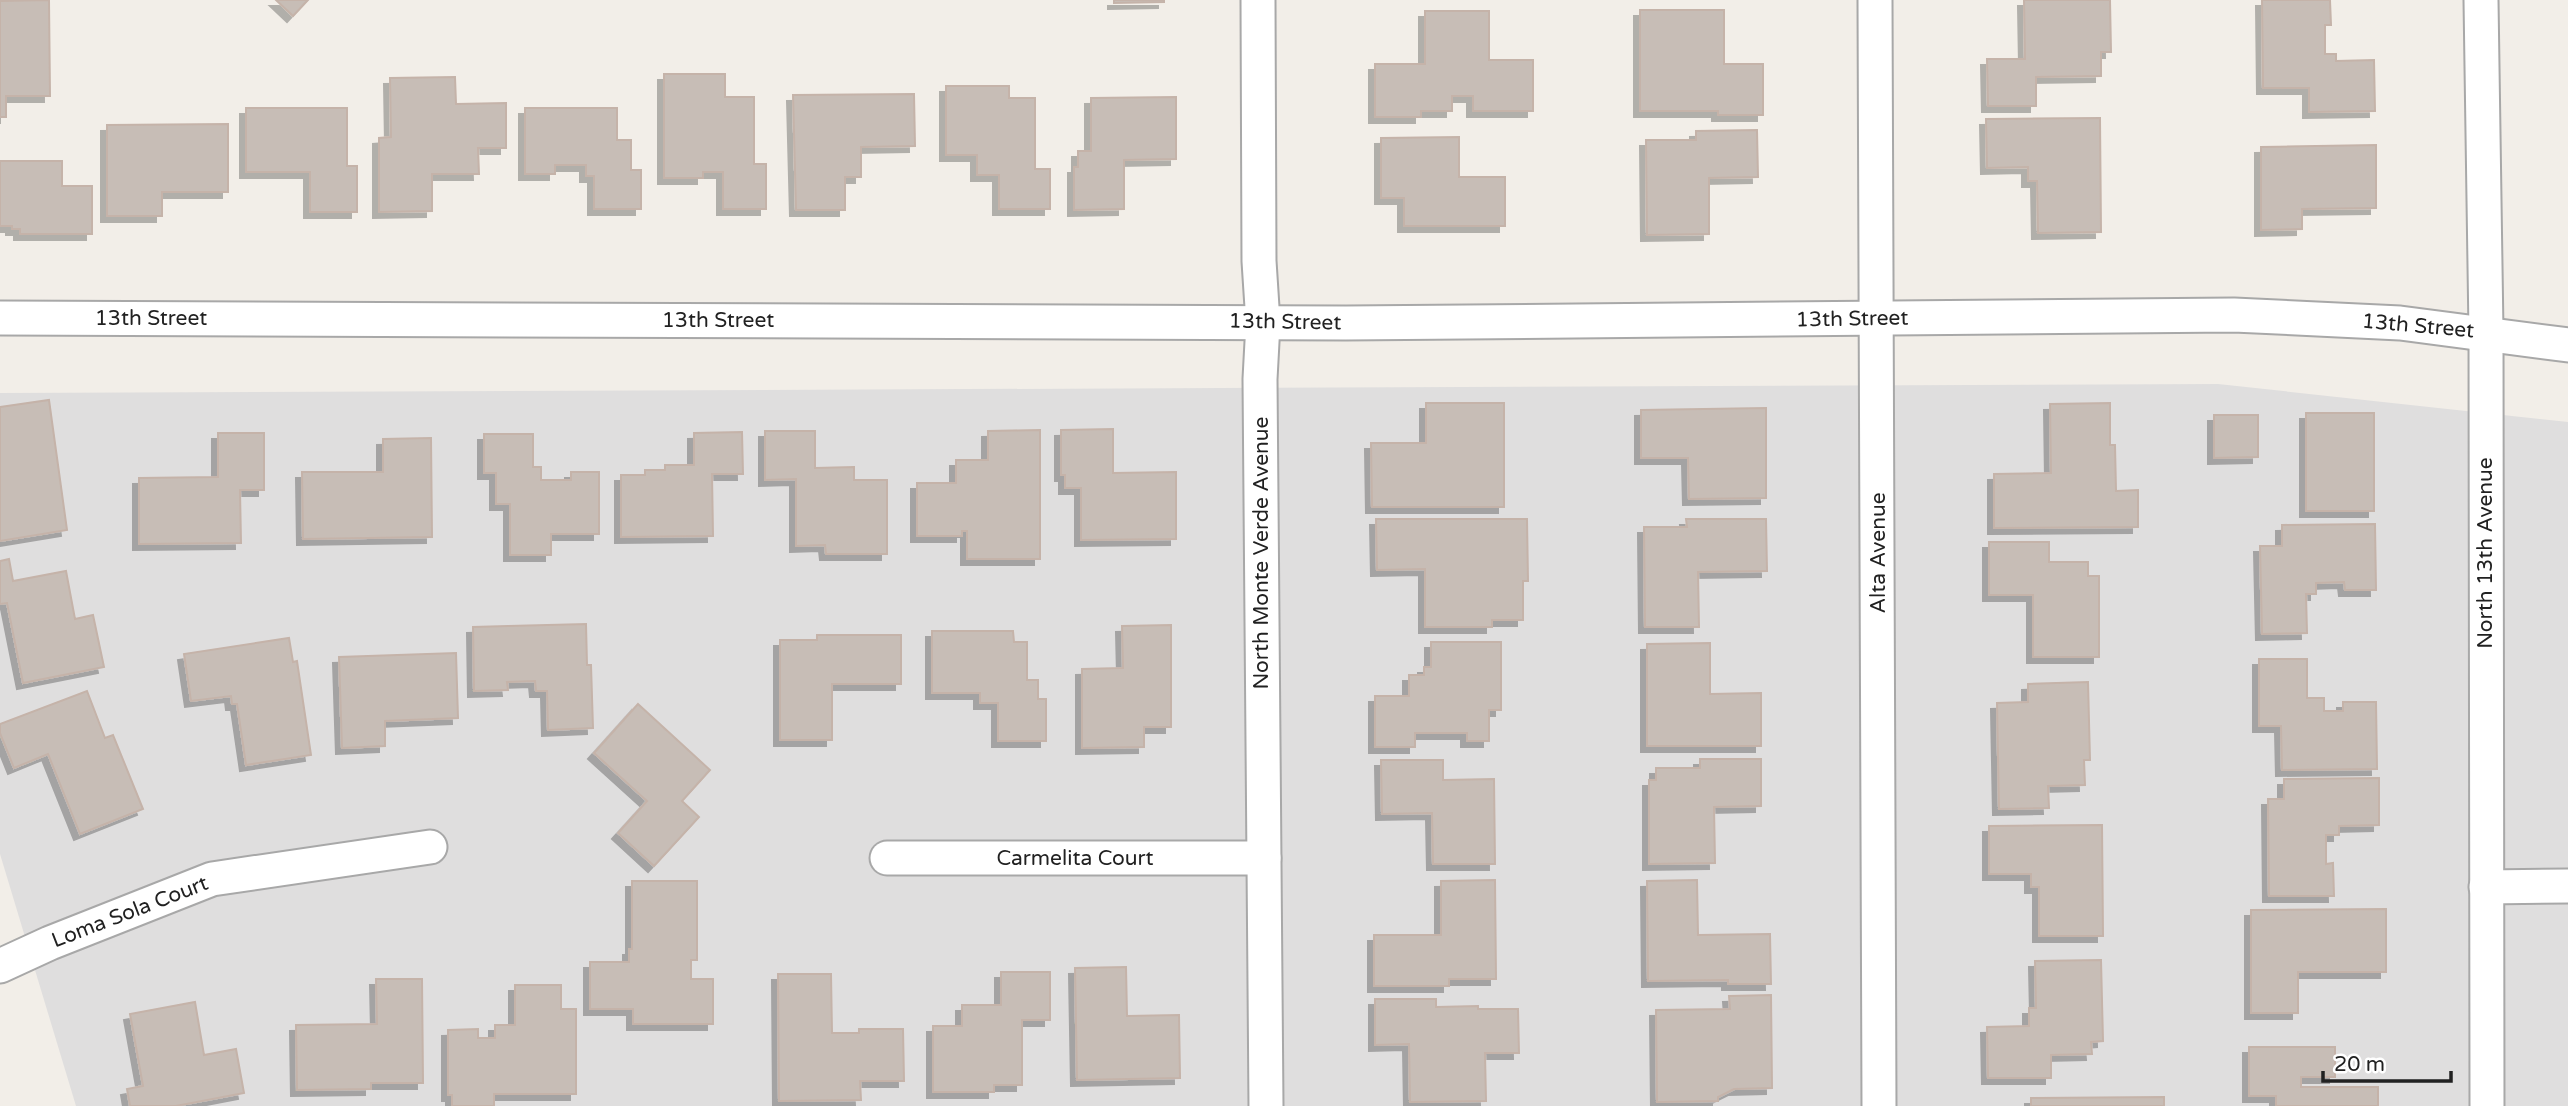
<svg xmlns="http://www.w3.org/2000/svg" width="2568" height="1106" font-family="'Varela Round',sans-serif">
	<defs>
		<filter id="shadow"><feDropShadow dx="-6" dy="6" stdDeviation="0" flood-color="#0004"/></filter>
	</defs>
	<rect width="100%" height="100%" fill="#f2eee8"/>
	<polygon fill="#dfdede" points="2218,384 2568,422 2568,1106 76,1106 0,854 0,393"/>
	<g fill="#c7bdb6" stroke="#c5b3a9" stroke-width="2" filter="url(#shadow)">
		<polygon points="49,0 50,96 6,96 6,117 0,117 0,1"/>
		<polygon points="276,0 308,0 293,16"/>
		<polygon points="1114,0 1164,0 1164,2 1114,3"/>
		<polygon points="2024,0 2110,0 2111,52 2101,52 2101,76 2036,77 2036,106 1988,106 1987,59 2025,59"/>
		<polygon points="2262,0 2330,0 2331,25 2325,25 2325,54 2336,54 2336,61 2374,60 2375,111 2309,112 2309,88 2263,88"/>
		<polygon points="1640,10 1724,10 1724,64 1763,64 1763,115 1718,115 1718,111 1640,111"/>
		<polygon points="1425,11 1489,11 1489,60 1533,60 1533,111 1473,111 1473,96 1452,96 1452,111 1421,111 1421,117 1375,117 1375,64 1425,64"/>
		<polygon points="664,74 725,74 725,97 754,97 754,164 766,164 766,209 723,209 723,172 703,172 703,178 664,178"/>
		<polygon points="455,77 456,104 506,103 506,148 478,148 479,174 432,174 432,211 379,212 379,138 391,137 390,78"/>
		<polygon points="946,86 1009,86 1009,98 1035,98 1035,169 1050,169 1050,209 999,209 999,175 977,175 977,155 946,155"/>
		<polygon points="914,94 915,146 861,147 861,177 845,177 845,210 796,210 793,95"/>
		<polygon points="1176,97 1176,159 1124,160 1124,209 1074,210 1074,167 1078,167 1078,151 1091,151 1091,98"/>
		<polygon points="246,108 347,108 347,166 357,166 357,212 310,212 310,172 246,172"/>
		<polygon points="525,108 617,108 617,140 631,140 631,170 641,170 641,209 594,209 594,176 586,176 586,165 555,165 555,174 525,174"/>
		<polygon points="2100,118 2101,232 2038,233 2037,181 2028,181 2028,167 1987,168 1986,119"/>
		<polygon points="228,124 228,192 162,192 162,216 107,216 107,125"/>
		<polygon points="1757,130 1758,177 1709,178 1709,234 1647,235 1646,140 1696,140 1696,131"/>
		<polygon points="1459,137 1459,177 1505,177 1505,226 1404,226 1404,198 1381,198 1381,138"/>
		<polygon points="2376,145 2376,208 2302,209 2302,229 2261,230 2261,147"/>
		<polygon points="0,161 62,161 62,186 92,186 92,234 20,234 20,229 12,229 12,226 0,226"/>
		<polygon points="49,400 67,530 0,541 0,407"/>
		<polygon points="1426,403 1504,403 1504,507 1372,507 1371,443 1426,443"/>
		<polygon points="2110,403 2110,445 2115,445 2116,491 2138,490 2138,527 1994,528 1994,474 2051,473 2050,404"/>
		<polygon points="1766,408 1766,498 1689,499 1688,458 1641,458 1641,410"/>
		<rect x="2306" y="413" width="68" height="98"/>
		<polygon points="2214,415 2258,415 2258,457 2214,458"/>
		<polygon points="1113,429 1113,473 1176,472 1176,539 1081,540 1081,488 1065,488 1065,475 1061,475 1061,430"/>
		<polygon points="1040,430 1040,559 967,559 967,531 962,531 962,536 917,536 917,483 956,483 956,460 988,460 988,431"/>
		<polygon points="765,431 815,431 815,468 854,467 854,480 887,480 887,554 826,554 825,545 796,546 796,479 765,480"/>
		<polygon points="742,432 743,474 712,474 713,536 621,537 621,475 645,475 645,470 665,470 665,465 694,465 694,433"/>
		<polygon points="218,433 264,433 264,490 240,490 241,543 139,544 139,478 218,477"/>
		<polygon points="484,434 533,434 533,467 541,467 541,480 571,480 571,472 599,472 599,534 551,534 551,555 510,555 510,504 496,504 496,473 484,473"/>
		<polygon points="431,438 432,537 303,539 302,472 383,472 383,439"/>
		<polygon points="1376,519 1527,519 1528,581 1523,581 1523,620 1492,620 1492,627 1425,627 1425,569 1377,570"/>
		<polygon points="1686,519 1766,519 1767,571 1698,572 1699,627 1645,627 1644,527 1687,527"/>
		<polygon points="2375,524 2376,590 2345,590 2344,582 2316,583 2316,594 2306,594 2307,633 2262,634 2260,546 2282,546 2282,525"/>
		<polygon points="1989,542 2049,542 2049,562 2088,562 2088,576 2099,576 2099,657 2033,657 2033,595 1989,595"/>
		<polygon points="9,559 13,581 66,571 75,619 93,615 104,667 23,683 7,603 0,604 0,561"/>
		<polygon points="586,624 587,665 591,665 593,728 548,730 547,691 536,691 535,681 507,682 508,690 474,691 473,627"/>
		<polygon points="1171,625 1171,727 1144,727 1144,747 1082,748 1082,669 1123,668 1122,626"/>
		<polygon points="932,631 1013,631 1014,642 1027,642 1027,680 1038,680 1038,699 1046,699 1046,741 998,741 998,703 980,703 980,693 932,693"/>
		<polygon points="817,635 901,635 901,684 832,684 832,740 780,740 780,640 817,640"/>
		<polygon points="289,638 293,662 297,661 311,755 246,765 237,704 232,704 231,696 191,701 184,654"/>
		<polygon points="1431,642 1501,642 1501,710 1489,710 1489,741 1467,741 1467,733 1415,733 1415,747 1375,747 1375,696 1409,696 1409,675 1424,675 1424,667 1431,667"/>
		<polygon points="1710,643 1710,694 1761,693 1761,746 1647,746 1647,644"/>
		<polygon points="456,653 458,718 385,721 385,746 342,748 339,657"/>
		<polygon points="2259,659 2307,659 2307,698 2324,698 2324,711 2343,711 2343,702 2376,702 2377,769 2282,770 2281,726 2259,726"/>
		<polygon points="2088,682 2090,760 2084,760 2085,785 2048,786 2049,808 1999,809 1997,703 2028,702 2028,684"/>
		<polygon points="87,691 105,738 113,735 143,809 80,834 48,754 14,768 0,733 0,724"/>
		<polygon points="638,704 710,770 682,801 699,817 654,866 618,833 647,801 594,753"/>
		<polygon points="1700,759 1761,759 1761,806 1714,807 1715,863 1649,864 1649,780 1656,780 1656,768 1700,768"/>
		<polygon points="1381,760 1443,760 1443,780 1494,779 1495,864 1433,864 1432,813 1382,814"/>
		<polygon points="2379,778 2379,825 2339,826 2339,835 2326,835 2326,864 2333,863 2334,896 2269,896 2268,799 2284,799 2284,779"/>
		<polygon points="2102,825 2103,936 2039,936 2039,887 2031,887 2031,874 1989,874 1989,826"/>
		<polygon points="1495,880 1496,979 1449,979 1449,986 1374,986 1374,935 1441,935 1441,881"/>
		<polygon points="1697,880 1698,935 1770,934 1771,984 1728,984 1728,980 1648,981 1647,881"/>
		<polygon points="632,881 697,881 697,960 691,960 691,979 713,979 713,1024 633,1024 633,1009 590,1009 590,962 629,962 629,949 632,949"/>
		<polygon points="2386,909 2386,972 2298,972 2298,1013 2251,1013 2251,910"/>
		<polygon points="2101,960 2103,1041 2091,1042 2092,1054 2051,1055 2051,1078 1988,1078 1987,1027 2029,1026 2029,1008 2036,1008 2035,961"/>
		<polygon points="1126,967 1127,1016 1179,1015 1180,1078 1077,1080 1075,968"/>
		<polygon points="1001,972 1050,972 1050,1020 1022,1020 1022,1085 994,1085 994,1092 933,1092 933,1026 962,1026 962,1005 1001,1005"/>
		<polygon points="778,974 831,974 832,1033 859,1033 859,1029 903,1029 904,1081 860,1081 861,1100 779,1101"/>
		<polygon points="376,979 422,979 423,1083 371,1083 371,1089 297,1090 296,1025 377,1024"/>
		<polygon points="515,985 561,985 561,1009 576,1009 576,1094 494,1094 494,1106 452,1106 452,1095 448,1095 448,1030 478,1029 478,1038 495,1038 495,1025 515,1025"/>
		<polygon points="1771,995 1772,1088 1734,1089 1718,1097 1718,1101 1657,1102 1656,1010 1730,1009 1729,996"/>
		<polygon points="1375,999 1436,999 1436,1007 1478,1006 1478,1009 1518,1009 1519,1053 1485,1053 1486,1101 1410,1102 1409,1044 1375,1045"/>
		<polygon points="195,1002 204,1055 236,1049 244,1093 176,1106 130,1106 127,1089 143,1086 130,1014"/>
		<polygon points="2249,1047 2335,1047 2335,1077 2301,1077 2301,1087 2378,1087 2378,1106 2276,1106 2276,1096 2249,1096"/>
		<polygon points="2164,1097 2164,1106 2031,1106 2031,1098"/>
	</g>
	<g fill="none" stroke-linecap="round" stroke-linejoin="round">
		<defs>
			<g id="minor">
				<polyline points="1258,0 1259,261 1263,323 1260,379 1266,1106"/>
				<polyline points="1875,0 1879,1106"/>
				<polyline points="2481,0 2486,332 2487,1106"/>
				<polyline points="0,318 1346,323 2234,315 2400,323 2568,345"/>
				<polyline points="887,858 1264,858"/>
				<polyline points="2486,887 2568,886"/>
				<polyline points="0,966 50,943 212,879 430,847"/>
			</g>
		</defs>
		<use href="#minor" stroke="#a8a8a8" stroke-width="37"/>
		<use href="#minor" stroke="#fff" stroke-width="33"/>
	</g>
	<g text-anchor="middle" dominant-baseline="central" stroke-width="5" stroke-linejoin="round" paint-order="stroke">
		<g font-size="21" fill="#212121" stroke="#fff">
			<text x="151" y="318">13th Street</text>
			<text transform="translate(1852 319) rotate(-1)">13th Street</text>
			<text x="718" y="320">13th Street</text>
			<text transform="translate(1285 322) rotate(1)">13th Street</text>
			<text transform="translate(2418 326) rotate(5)">13th Street</text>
			<text transform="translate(1261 553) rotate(-90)">North Monte Verde Avenue</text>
			<text transform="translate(1878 553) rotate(-90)">Alta Avenue</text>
			<text transform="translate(2485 553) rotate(-90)">North 13th Avenue</text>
			<text x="1075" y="858">Carmelita Court</text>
			<text transform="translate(130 912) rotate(-21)">Loma Sola Court</text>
		</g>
	</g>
	<path d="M2323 1071v10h128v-10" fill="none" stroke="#212121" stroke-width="3.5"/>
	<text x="2334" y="1071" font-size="21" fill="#212121" stroke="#ffffff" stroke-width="5" paint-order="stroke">20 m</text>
</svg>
